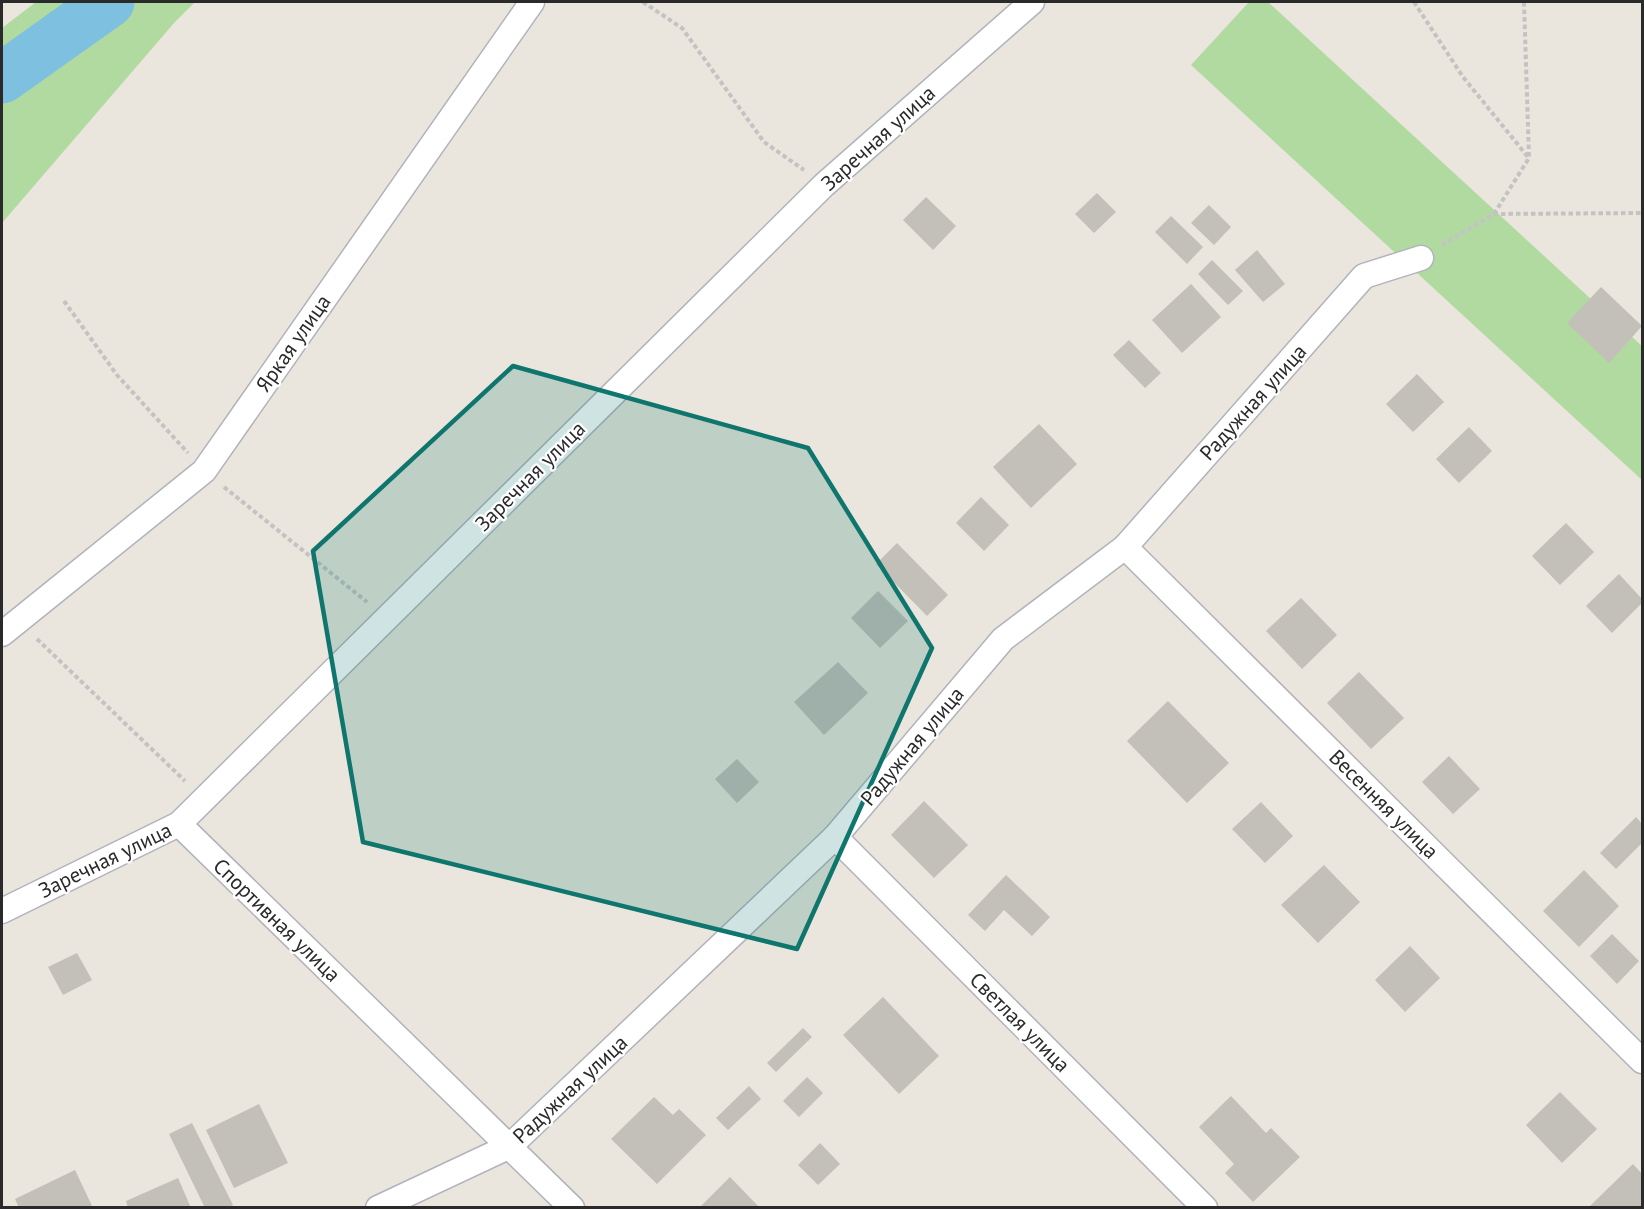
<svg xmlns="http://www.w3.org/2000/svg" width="1644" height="1209" font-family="'PT Sans',sans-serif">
	<rect width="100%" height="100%" fill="#eae5dd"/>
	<g fill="#b1daa0">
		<polygon points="36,2 195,2 174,23 2,223 2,28"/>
		<polygon points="1249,2 1268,2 1642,346 1642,480 1191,65"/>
	</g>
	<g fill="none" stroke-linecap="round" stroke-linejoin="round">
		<polyline stroke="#7dc0df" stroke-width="51" points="2,78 109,2"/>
	</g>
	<g fill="#c3bfb9">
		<polygon points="1097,193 1116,212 1094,233 1075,214"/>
		<polygon points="926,197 956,226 933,250 903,220"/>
		<polygon points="1209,205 1231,227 1214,245 1191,223"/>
		<polygon points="1171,216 1203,247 1187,264 1155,232"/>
		<polygon points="1257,250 1285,284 1263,302 1235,270"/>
		<polygon points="1212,260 1243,291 1228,305 1198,274"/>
		<polygon points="1191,284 1221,317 1182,353 1152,320"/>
		<polygon points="1601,287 1642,326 1609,363 1567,323"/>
		<polygon points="1129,340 1161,373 1145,388 1113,355"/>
		<polygon points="1417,374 1444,402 1413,432 1386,404"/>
		<polygon points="1039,424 1077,464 1031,508 993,467"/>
		<polygon points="1469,427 1492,451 1459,483 1436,459"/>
		<polygon points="981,497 1009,525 984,551 956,523"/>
		<polygon points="1566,523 1594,552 1560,585 1532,556"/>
		<polygon points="897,543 948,595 927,616 876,564"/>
		<polygon points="1619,574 1642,599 1642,603 1612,633 1586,606"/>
		<polygon points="878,591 908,621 880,648 851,618"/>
		<polygon points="1301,598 1337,635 1302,669 1266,631"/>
		<polygon points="838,662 868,693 824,735 794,702"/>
		<polygon points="1359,672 1404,718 1371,749 1327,703"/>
		<polygon points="1168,701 1229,763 1187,803 1127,741"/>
		<polygon points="1449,756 1480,789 1453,814 1422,782"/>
		<polygon points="737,759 759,782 737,803 715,779"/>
		<polygon points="924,801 968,845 934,878 891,835"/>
		<polygon points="1261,802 1293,836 1265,863 1232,829"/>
		<polygon points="1636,817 1642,824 1642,843 1616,869 1600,853"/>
		<polygon points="1324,865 1360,902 1318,943 1281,905"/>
		<polygon points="1584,870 1619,906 1579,947 1543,911"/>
		<polygon points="1006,875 1050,917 1032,936 1004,910 985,931 968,915"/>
		<polygon points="1612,934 1639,961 1617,984 1590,956"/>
		<polygon points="1410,946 1440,978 1405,1012 1375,980"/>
		<polygon points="77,953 92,980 63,995 48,967"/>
		<polygon points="883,997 939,1056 899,1094 843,1035"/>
		<polygon points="803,1028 812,1037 776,1072 767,1063"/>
		<polygon points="807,1077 823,1093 799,1117 783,1101"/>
		<polygon points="749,1086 761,1099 728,1130 716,1118"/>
		<polygon points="1560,1092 1597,1129 1562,1163 1526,1125"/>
		<polygon points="1231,1096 1266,1133 1271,1128 1300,1157 1253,1202 1225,1173 1234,1164 1199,1127"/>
		<polygon points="654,1097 673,1115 679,1109 706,1135 657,1184 611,1139"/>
		<polygon points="259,1104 288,1163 234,1188 206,1130"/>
		<polygon points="192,1123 233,1205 228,1208 205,1208 169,1134"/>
		<polygon points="820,1143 840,1164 818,1185 798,1165"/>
		<polygon points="1633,1164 1642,1174 1642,1208 1592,1208 1590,1206"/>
		<polygon points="75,1170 93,1208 19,1208 15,1199"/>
		<polygon points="730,1177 760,1208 699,1208"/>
		<polygon points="178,1178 191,1208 128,1208 126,1201"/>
	</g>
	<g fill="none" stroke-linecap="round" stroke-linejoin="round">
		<defs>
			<g id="minor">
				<polyline points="1125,547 1642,1061"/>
				<polyline points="2,634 204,471 532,2"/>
				<polyline points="179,824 572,1208"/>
				<polyline points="835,837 1205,1208"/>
				<polyline points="2,911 179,824 824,185 1032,2"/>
				<polyline points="378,1208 510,1146 835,837 1003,639 1125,547 1364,276 1421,258"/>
			</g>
		</defs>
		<use href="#minor" stroke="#b1b3bc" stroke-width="27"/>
		<g stroke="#c3c3c3" stroke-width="4" stroke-dasharray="4.5 3" stroke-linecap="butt">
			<polyline points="643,2 682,28 764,142 804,170"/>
			<polyline points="1414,2 1463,77 1528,157"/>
			<polyline points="1494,214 1529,158 1524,2"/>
			<polyline points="1442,245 1494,214 1642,213"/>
			<polyline points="64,301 117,375 188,453"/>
			<polyline points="224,487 367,602"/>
			<polyline points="37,639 185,781"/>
		</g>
		<use href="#minor" stroke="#fff" stroke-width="24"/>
	</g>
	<path fill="#0f766e" fill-opacity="0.2" stroke="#0f766e" stroke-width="4.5" stroke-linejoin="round" d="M513,366L808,448L932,648L797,949L363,842L313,551Z"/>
	<g text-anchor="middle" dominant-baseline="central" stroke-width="4.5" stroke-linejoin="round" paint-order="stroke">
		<g font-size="21" fill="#2a2a2a" stroke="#fff">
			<text transform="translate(878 138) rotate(-42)">Заречная улица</text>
			<text transform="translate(293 343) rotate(-55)">Яркая улица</text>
			<text transform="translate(1253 402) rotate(-48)">Радужная улица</text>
			<text transform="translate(530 476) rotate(-45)">Заречная улица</text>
			<text transform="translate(912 746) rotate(-50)">Радужная улица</text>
			<text transform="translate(1384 804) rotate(45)">Весенняя улица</text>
			<text transform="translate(105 860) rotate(-26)">Заречная улица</text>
			<text transform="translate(277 920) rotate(44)">Спортивная улица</text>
			<text transform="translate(1020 1022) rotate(45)">Светлая улица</text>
			<text transform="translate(570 1089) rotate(-43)">Радужная улица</text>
		</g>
	</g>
	<rect width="1644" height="1209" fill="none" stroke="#2a2a2a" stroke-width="6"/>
</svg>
